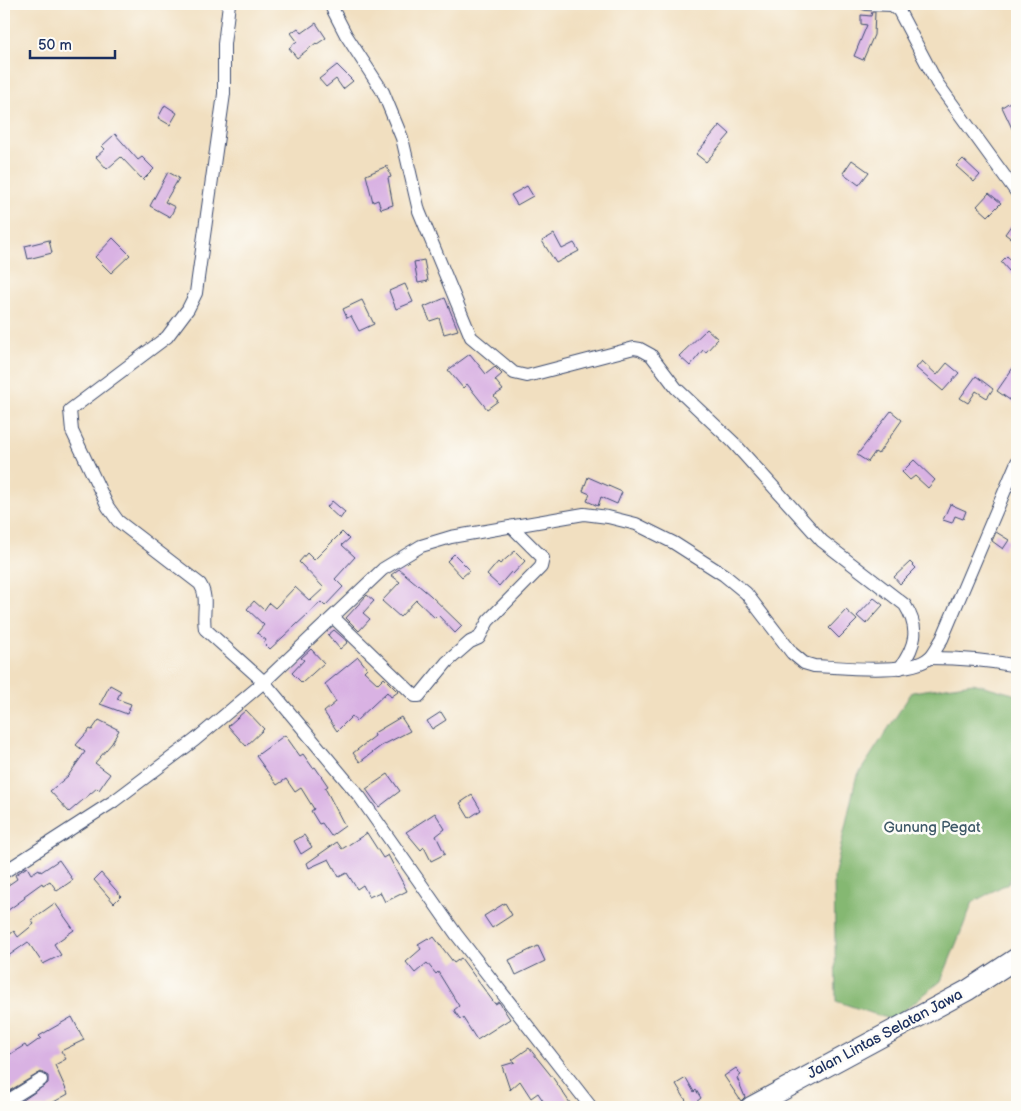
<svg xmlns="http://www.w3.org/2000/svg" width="1021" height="1111" font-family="'Balsamiq Sans',sans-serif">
	<rect width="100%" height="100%" fill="#fdfcf7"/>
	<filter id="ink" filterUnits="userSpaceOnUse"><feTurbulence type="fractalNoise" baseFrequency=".02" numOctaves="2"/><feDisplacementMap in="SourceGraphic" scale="10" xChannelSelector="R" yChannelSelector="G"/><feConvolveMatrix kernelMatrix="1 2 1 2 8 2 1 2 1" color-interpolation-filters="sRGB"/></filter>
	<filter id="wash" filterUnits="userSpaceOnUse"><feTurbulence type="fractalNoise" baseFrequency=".0096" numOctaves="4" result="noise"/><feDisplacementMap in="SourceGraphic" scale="20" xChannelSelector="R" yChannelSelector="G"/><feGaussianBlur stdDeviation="1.12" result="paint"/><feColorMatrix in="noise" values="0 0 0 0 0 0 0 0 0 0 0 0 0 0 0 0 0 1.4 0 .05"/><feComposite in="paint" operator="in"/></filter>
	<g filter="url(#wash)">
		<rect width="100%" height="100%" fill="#f1dfc0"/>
		<polygon fill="#85b872" stroke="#507468" points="973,683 1017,695 1017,871 1008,883 973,902 941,981 892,1020 836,1001 834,877 856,778 912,692"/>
		<g id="blocks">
			<g fill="#d9b2e3">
				<polygon points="872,12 875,12 874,35 863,60 854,56 867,25 861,24 861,15 871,16"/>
				<polygon points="316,23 326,38 317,44 316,43 297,58 289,48 297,41 291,33 298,28 302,33"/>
				<polygon points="337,65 353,81 343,89 336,79 326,87 319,79"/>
				<polygon points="1010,102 1017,114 1017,139 1002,107"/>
				<polygon points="165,105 177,113 170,125 158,118"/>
				<polygon points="720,125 730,134 706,162 696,154"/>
				<polygon points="115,134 138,160 142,157 154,169 143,180 121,157 107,169 96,157 105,149 102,146"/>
				<polygon points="963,159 980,175 974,182 956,166"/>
				<polygon points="852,160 869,172 859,185 843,173"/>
				<polygon points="387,166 391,177 388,178 393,205 381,209 378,200 373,202 366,175"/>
				<polygon points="168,172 179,178 165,202 175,207 170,217 150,206"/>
				<polygon points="527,186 533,196 517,205 511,195"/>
				<polygon points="989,193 1001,203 988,216 977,206"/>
				<polygon points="1017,217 1017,243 1005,234"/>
				<polygon points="554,234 562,249 574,243 579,251 556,263 542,241"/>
				<polygon points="113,238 130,255 111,273 95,257"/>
				<polygon points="49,240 52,253 28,259 25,246"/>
				<polygon points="1007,256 1017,267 1017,280 1001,262"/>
				<polygon points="424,260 428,281 418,283 414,262"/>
				<polygon points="405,284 413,302 396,309 389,291"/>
				<polygon points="445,298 458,330 444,334 439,318 430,321 424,307"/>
				<polygon points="362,300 374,324 359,331 351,316 347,318 343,309"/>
				<polygon points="707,329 718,339 706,352 703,350 690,366 679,356"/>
				<polygon points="470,354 486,374 495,367 502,374 495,380 503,390 494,396 498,401 487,409 467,384 463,388 448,370"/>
				<polygon points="922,361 937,375 947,363 959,373 943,391 916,368"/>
				<polygon points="1017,362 1017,405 997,391"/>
				<polygon points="976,376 993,389 987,398 976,391 968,403 960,398"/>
				<polygon points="891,411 902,420 878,454 875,452 868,462 857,455"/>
				<polygon points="914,460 935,480 928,488 915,476 910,480 902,472"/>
				<polygon points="588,477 622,492 617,504 601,497 598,506 587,501 590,494 583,491"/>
				<polygon points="332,501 345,512 340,519 327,507"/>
				<polygon points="950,504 966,511 963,519 955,516 952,523 943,520"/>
				<polygon points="342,532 349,539 342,545 355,557 335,579 343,587 325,606 321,602 270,649 264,643 266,640 257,633 264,625 247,609 254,601 264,610 269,603 275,608 295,587 310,601 324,588 299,562 307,553 314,560"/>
				<polygon points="996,532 1009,540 1003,549 992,541"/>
				<polygon points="515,551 525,561 513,574 511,572 499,586 487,575 498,562 500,564"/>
				<polygon points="454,554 470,570 462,577 447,561"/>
				<polygon points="910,562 916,568 900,584 894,577"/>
				<polygon points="399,569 430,595 462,626 455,633 438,615 435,618 416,600 400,617 382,601 400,582 391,575"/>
				<polygon points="367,595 374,601 363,613 370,619 359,631 346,618"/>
				<polygon points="874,598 883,605 866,624 857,616"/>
				<polygon points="846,610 857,620 839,638 829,628"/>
				<polygon points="334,630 348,642 340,649 328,635"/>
				<polygon points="311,649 324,663 302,683 292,673 304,660 301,658"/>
				<polygon points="358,657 367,668 364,671 378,684 384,678 398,692 391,697 387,692 356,721 352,716 337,731 324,712 336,702 325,684"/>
				<polygon points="110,685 121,691 117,699 131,704 127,714 100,704"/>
				<polygon points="246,710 264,729 246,746 228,726"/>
				<polygon points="441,712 446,720 432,729 427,721"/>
				<polygon points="401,717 410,731 381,746 360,762 353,753 375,736 374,733"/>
				<polygon points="99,720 119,730 112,743 95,763 110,774 99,790 97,788 69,812 50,791 68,776 85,752 76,745 90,729 92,730"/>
				<polygon points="285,735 300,756 303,754 313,768 315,767 328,786 325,788 345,826 331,836 322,823 319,824 311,811 314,809 301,788 295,792 286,779 277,785 256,756"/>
				<polygon points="388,774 400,791 379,807 366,789"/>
				<polygon points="472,795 481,810 469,818 460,803"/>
				<polygon points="435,813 445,829 436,836 445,854 431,861 424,847 421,850 406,832"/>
				<polygon points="367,833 383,858 388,855 407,891 385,902 380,892 369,897 363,885 357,889 347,873 339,877 329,859 309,868 307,863 337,842 342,849"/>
				<polygon points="304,835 312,847 301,854 294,841"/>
				<polygon points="59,860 73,880 57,891 50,881 43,885 42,883 24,896 25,898 4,913 4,888 17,879 15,875 27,867 31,874 39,869 41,872"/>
				<polygon points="101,873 121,896 114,903 94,880"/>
				<polygon points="55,903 74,930 54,944 61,955 43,964 28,942 4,959 4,939 14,931 18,937 34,924 31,920"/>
				<polygon points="505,903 512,915 492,928 484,916"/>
				<polygon points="434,937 454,963 461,958 495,1004 499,1002 510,1019 477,1040 463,1018 460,1019 454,1010 459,1006 438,972 436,974 427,963 415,973 406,962 421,949 418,944 428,938 430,940"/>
				<polygon points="538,946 545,961 516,975 509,960"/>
				<polygon points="72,1017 84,1040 61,1051 66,1059 55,1065 68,1094 45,1107 26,1107 22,1101 48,1083 48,1076 41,1072 4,1094 4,1058 25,1045 27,1048 41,1038 39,1036"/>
				<polygon points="529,1048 553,1078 570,1103 564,1107 547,1107 538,1093 531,1098 520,1081 510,1090 502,1066 515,1062 512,1060"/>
				<polygon points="736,1068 741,1075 737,1078 745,1097 741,1101 724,1076"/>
				<polygon points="686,1078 694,1092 696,1090 701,1098 690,1107 676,1084"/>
			</g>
		</g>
	</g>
	<g filter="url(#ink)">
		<use href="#blocks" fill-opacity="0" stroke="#3b496d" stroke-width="1"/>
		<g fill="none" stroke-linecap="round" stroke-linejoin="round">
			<defs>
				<g id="minor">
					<path d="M229,4L224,44V94L198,278L196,293L188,309L167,337L70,410L72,431L108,507L118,521L200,584C209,598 202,614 205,629L264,682L360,797L456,934L591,1107"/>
					<path d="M330,4L346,35L383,92L402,138L419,211L471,337L514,373L527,376L634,348L640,349L651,355L676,388L733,442L822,541L905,605C920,629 916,645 900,668"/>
					<polyline points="866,4 892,5 899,11 937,83 1017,193"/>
					<polyline points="334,618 415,696 419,696 447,662 470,642 479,638 488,621 541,567 543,558 512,527"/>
					<path d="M929,658C959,658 988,660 1017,666"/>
					<path d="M4,872L114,801L195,740L264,682L383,569L421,546L451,537L584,514L608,517L636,524L674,543L724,575L746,593L792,653L804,663L814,666C839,667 910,675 929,658C934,654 938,645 942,639L1017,462"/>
					<polyline points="4,1103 41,1080"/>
				</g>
				<polyline id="trunk" points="751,1107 968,990 1017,958"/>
			</defs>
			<use href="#minor" stroke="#3b496d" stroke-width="14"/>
			<use href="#trunk" stroke="#3b496d" stroke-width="22"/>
			<use href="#minor" stroke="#fff" stroke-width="12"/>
			<use href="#trunk" stroke="#fff" stroke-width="20"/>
		</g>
	</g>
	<g text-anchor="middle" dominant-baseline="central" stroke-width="5" stroke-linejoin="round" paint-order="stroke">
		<g font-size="15" fill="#3e5968" stroke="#fdfcf7">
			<text x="932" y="827">Gunung Pegat</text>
		</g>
		<g font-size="15" fill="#1b2f5e" stroke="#fdfcf7">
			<text transform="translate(885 1034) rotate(-28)">Jalan Lintas Selatan Jawa</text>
		</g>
	</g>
	<rect width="1021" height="1111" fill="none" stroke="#fdfcf7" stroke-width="20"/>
	<path d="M30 50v8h85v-8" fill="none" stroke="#1b2f5e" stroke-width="2.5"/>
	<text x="38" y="50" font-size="15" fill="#1b2f5e" stroke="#fdfcf7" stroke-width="4" paint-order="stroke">50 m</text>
</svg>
